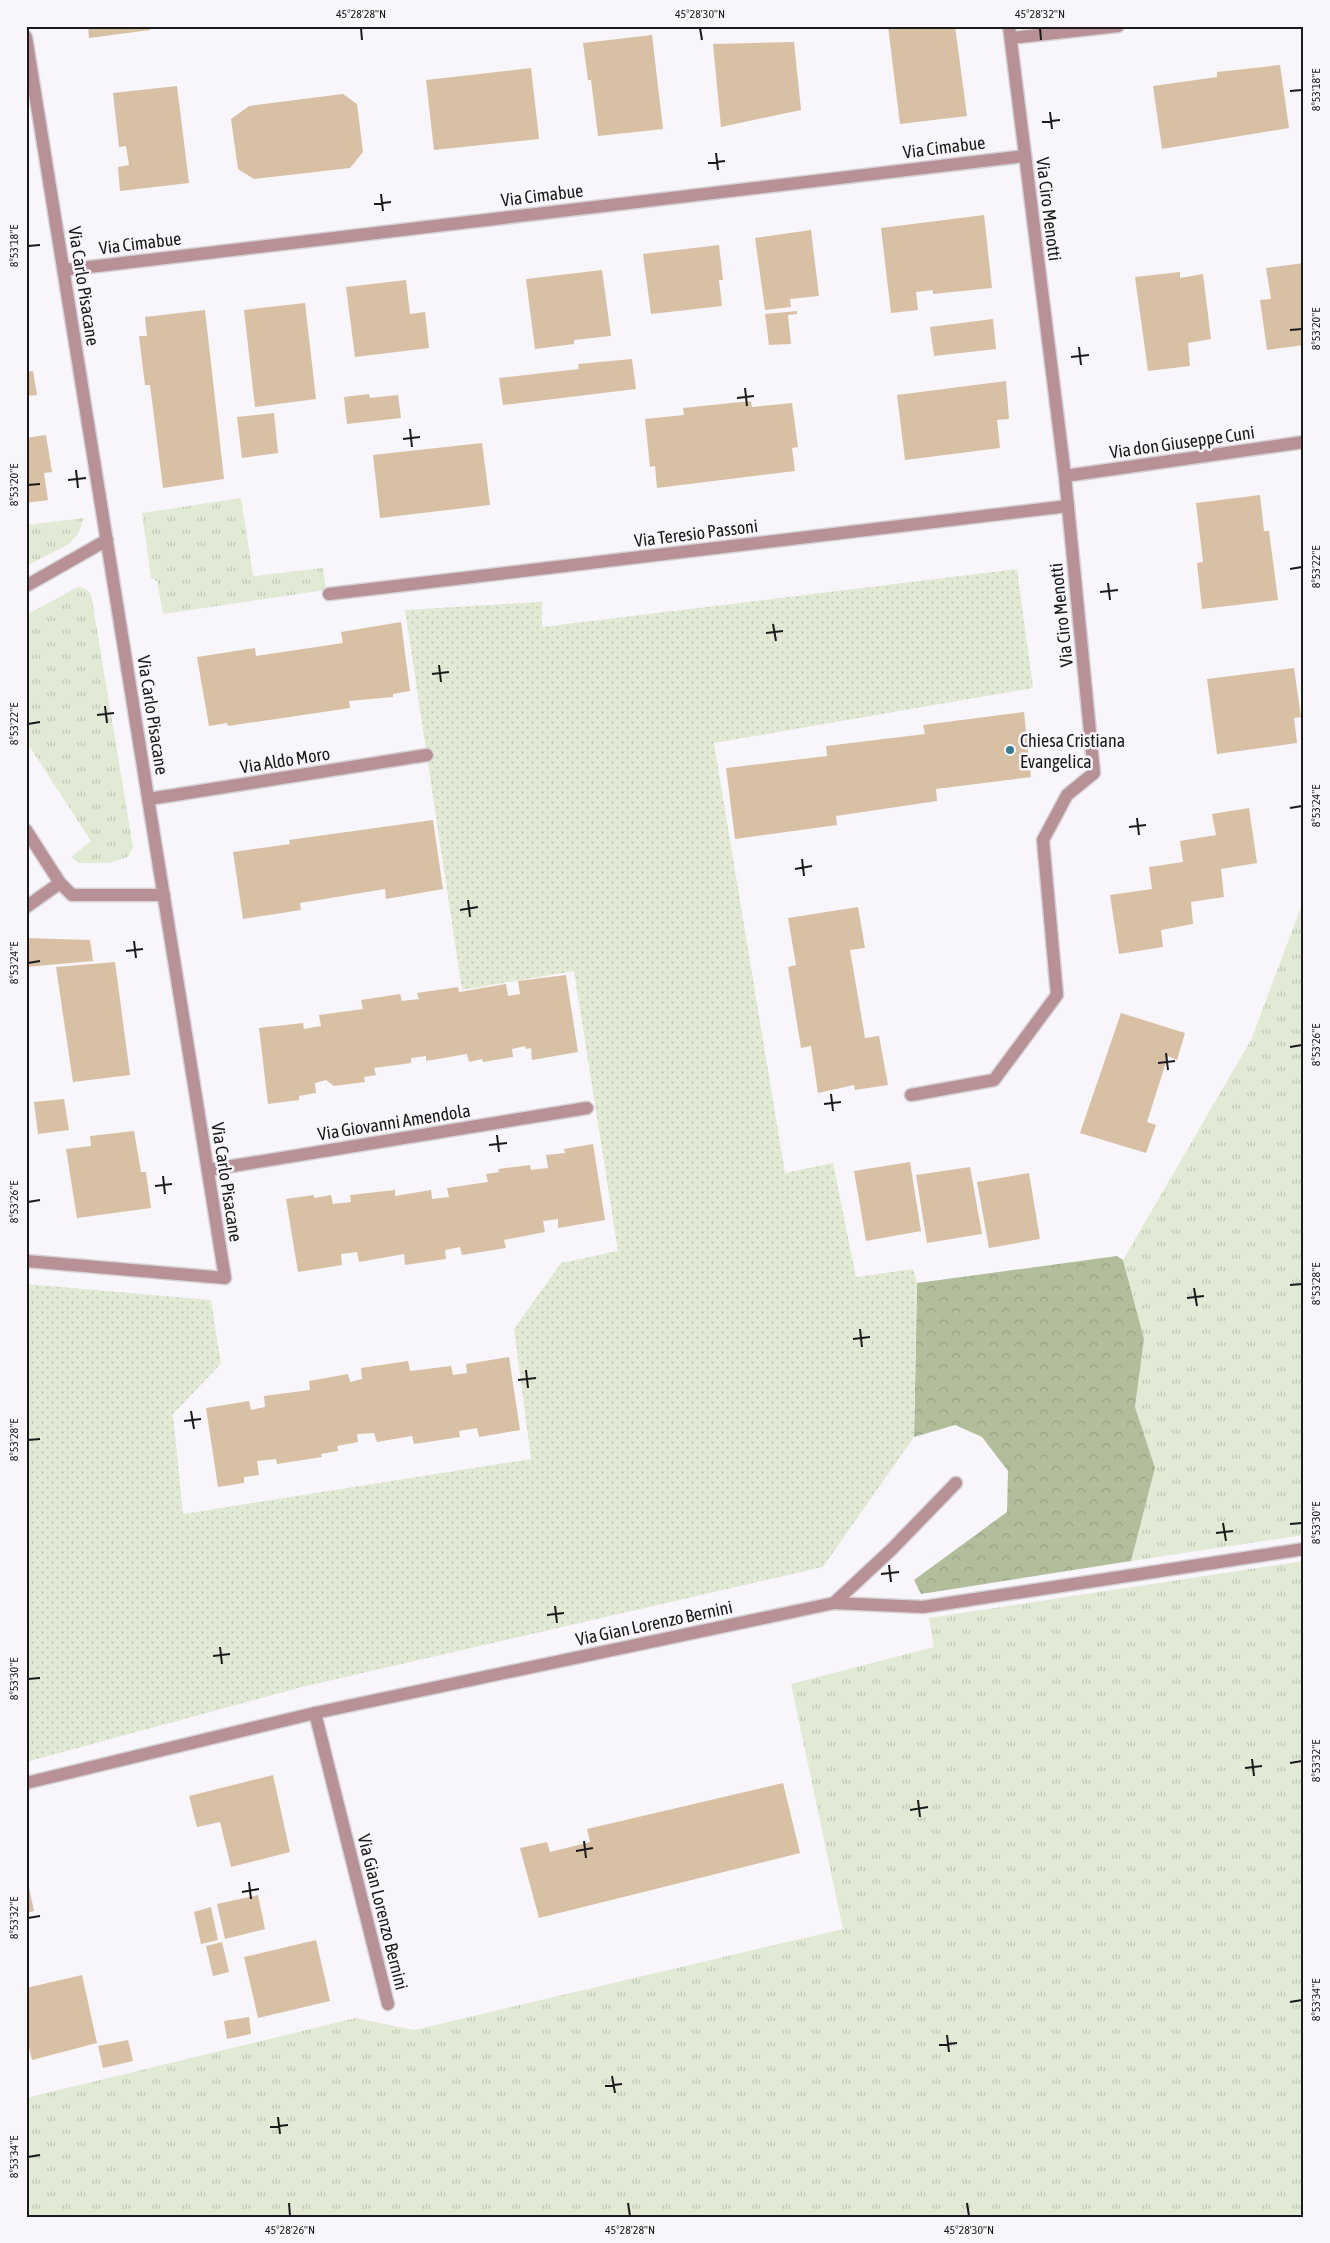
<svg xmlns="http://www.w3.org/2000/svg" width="1330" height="2243" font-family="'Asap Condensed',sans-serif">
	<defs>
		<pattern id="grass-tufts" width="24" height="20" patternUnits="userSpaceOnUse" patternTransform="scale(1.25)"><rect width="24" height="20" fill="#e2e9d4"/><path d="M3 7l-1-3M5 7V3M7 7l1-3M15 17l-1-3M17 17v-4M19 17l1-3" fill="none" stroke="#c1c7b5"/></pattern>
		<pattern id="forest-crowns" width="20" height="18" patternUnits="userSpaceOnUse" patternTransform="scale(1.25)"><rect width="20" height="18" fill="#b2bd9c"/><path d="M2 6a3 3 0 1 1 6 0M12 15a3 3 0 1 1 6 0" fill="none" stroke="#98a286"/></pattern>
		<pattern id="park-dots" width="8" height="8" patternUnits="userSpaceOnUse" patternTransform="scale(1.25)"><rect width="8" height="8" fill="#e2e9d4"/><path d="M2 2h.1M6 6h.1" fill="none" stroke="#c1c7b5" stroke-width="1.8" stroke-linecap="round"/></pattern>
	</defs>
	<rect width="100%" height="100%" fill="#f8f6fa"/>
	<g fill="url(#grass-tufts)">
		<polygon points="241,498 253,576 323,568 326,590 163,614 157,581 151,578 142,513"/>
		<polygon points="84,518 78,534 69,544 26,566 26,525"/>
		<polygon points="78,587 84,588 91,594 133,847 128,857 109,863 79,863 71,857 91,841 26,741 26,615"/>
		<polygon points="1304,899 1304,1535 1131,1561 1155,1468 1135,1407 1144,1339 1123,1260 1251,1040"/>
		<polygon points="1304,1561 1304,2217 26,2217 26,2098 356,2018 414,2030 843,1929 791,1684 934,1647 929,1618"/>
	</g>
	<polygon fill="url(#forest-crowns)" points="1117,1256 1123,1260 1144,1339 1135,1407 1155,1468 1131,1561 921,1594 914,1580 1007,1512 1008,1471 982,1437 955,1425 914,1437 917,1283"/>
	<polygon fill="url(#park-dots)" points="1017,569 1033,688 714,743 785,1173 833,1163 856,1277 913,1269 917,1283 914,1437 823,1567 302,1687 26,1762 26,1284 211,1300 221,1364 173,1414 183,1514 531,1459 514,1329 561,1263 618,1251 574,971 462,990 405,610 542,602 542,627"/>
	<g fill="#d8c0a4">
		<polygon points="88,26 149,26 150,30 89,38"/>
		<polygon points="888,26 955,26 967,116 900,124"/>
		<polygon points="652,35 663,129 598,136 591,80 588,80 583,43"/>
		<polygon points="794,42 801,110 721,127 713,44"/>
		<polygon points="1280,65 1289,128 1162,149 1153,86 1217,77 1217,72"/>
		<polygon points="531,68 539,139 434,150 426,80"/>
		<polygon points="177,86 189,183 120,191 118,167 129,165 126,146 119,147 113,93"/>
		<polygon points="343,94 357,104 363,152 350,168 254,179 238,169 231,119 249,106"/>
		<polygon points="984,215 992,288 933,294 933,290 916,292 918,310 891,313 881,228"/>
		<polygon points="811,230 819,296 790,299 791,307 765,310 755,238"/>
		<polygon points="719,245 723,280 719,280 722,306 651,314 643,254"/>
		<polygon points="1304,263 1304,345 1267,350 1260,300 1271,299 1266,268"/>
		<polygon points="602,270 611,336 574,340 574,344 535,349 526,279"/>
		<polygon points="1180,272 1180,278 1203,274 1211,339 1188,343 1190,366 1148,371 1135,277"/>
		<polygon points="406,280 410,314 425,312 429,348 355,357 346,287"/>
		<polygon points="305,303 316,399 255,407 244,310"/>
		<polygon points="205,310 224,479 163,488 150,385 145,385 139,336 147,336 145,317"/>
		<polygon points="797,311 797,314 788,315 791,344 769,345 765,314"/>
		<polygon points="993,319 996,349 934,356 930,327"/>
		<polygon points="632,359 636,389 503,405 499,378 579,369 578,364"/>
		<polygon points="33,371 37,395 26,396 26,372"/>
		<polygon points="1006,381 1009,419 997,420 1000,448 905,460 897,395"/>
		<polygon points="369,394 370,398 398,395 401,418 347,424 344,397"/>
		<polygon points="751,401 752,407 792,403 798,447 792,448 795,471 657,488 655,466 650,467 645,419 684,415 683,408"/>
		<polygon points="274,413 278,453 242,458 237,417"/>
		<polygon points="46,435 52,472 44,473 48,500 26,503 26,438"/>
		<polygon points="482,443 490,505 380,518 373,455"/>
		<polygon points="1260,495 1264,531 1269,531 1278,600 1202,609 1197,563 1203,562 1196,503"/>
		<polygon points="401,622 410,691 393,694 393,697 349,701 350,708 228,726 227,723 209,726 197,657 255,648 256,656 343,643 341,632"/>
		<polygon points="1294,668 1301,717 1294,718 1297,743 1217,754 1207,679"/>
		<polygon points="1024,712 1031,777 936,789 937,801 836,816 837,825 735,839 726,768 827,756 826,746 925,734 923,725"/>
		<polygon points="1249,808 1257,863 1221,869 1224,897 1191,902 1193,924 1161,930 1163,947 1119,954 1110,895 1152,889 1149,867 1183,862 1180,841 1216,835 1212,814"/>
		<polygon points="433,820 443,889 386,899 385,889 300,903 301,910 243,919 233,852 290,844 289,840"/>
		<polygon points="858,907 865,948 850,950 865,1038 879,1036 888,1085 855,1090 854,1085 818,1093 811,1046 801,1048 788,967 796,965 788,918"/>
		<polygon points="26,938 90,940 93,961 26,967"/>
		<polygon points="115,962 130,1075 73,1082 56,967"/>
		<polygon points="566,975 578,1052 532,1060 531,1048 526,1049 525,1046 512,1049 513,1057 483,1062 482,1059 469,1062 467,1054 426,1061 426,1056 411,1058 411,1063 374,1068 376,1075 364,1077 365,1082 334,1086 326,1080 315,1083 316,1093 299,1096 299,1100 268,1104 259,1028 303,1023 304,1029 321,1026 319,1015 363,1009 361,1000 400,994 402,1001 419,999 417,993 458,987 459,992 506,984 508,996 520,994 518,981"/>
		<polygon points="1121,1013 1185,1033 1177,1060 1168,1056 1147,1122 1156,1125 1146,1153 1080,1133"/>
		<polygon points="64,1099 69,1130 38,1134 34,1102"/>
		<polygon points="134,1131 141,1172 146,1172 151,1208 77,1218 66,1149 91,1146 90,1136"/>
		<polygon points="593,1144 605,1220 558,1228 558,1219 543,1221 545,1232 504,1240 506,1248 462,1255 460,1247 445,1250 446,1259 405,1265 404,1254 359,1262 357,1252 341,1254 342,1265 298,1272 286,1199 314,1195 314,1198 331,1195 333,1204 351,1202 350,1195 395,1190 395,1196 431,1190 432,1199 449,1197 447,1188 488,1182 486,1174 499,1172 498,1169 530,1165 531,1170 548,1168 546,1155 565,1153 564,1149"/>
		<polygon points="910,1162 921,1231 866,1241 854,1171"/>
		<polygon points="970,1167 982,1234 927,1243 916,1175"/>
		<polygon points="1029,1173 1040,1239 989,1248 977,1182"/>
		<polygon points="509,1357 520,1430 479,1437 477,1428 459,1431 460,1437 414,1444 412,1436 377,1442 374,1433 357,1434 358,1442 337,1446 338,1451 321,1454 322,1457 277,1464 276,1459 257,1461 259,1475 244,1477 244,1483 218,1487 206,1408 249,1401 251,1410 265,1407 264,1396 310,1390 309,1381 348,1374 350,1382 362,1379 361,1368 408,1361 410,1371 451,1366 453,1375 467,1373 466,1364"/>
		<polygon points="273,1775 290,1852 231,1867 220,1822 197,1827 189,1796"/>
		<polygon points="783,1783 800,1853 539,1918 520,1848 547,1842 550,1852 590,1842 587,1829"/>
		<polygon points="27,1878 34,1911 26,1913 26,1879"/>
		<polygon points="258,1895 265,1929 225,1939 217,1904"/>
		<polygon points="211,1907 218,1940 201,1944 194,1912"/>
		<polygon points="316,1940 330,2001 258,2018 244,1957"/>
		<polygon points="222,1942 229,1972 213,1976 206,1946"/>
		<polygon points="82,1975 97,2043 32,2060 26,2036 26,1988"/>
		<polygon points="249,2017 251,2034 227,2039 224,2021"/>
		<polygon points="128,2040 133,2061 103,2068 98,2046"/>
	</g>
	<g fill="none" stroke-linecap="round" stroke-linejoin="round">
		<defs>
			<g id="minor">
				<polyline points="26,37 225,1278 26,1261"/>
				<polyline points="1011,38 1118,26"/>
				<polyline points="64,270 1025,156"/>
				<polyline points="1065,476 1304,442"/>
				<polyline points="26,586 107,540"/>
				<polyline points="329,594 1068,506"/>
				<polyline points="149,799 427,755"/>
				<polyline points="26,830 60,883 72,895 164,895"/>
				<polyline points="26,907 60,883"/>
				<polyline points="911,1095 994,1080 1057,995 1043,840 1067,795 1094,773 1065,476 1009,26"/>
				<polyline points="208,1170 587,1108"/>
				<polyline points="834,1603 923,1607 1304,1549"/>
				<polyline points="315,1713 388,2004"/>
				<polyline points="26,1783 315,1713 834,1603 891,1550 956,1483"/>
			</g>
		</defs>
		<use href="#minor" stroke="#d5d3d6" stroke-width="15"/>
		<use href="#minor" stroke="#b89196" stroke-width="12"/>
	</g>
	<path fill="none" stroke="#1b1a1b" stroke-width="2" d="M361,28L362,40M700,28L702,40M1040,28L1041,40M1290,91L1302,90M1050,112L1052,129M1042,122L1060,120M716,153L718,170M708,163L725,161M381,194L383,211M374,204L391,202M28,246L40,245M1290,330L1302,329M1079,347L1081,365M1071,357L1089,355M745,388L747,406M737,398L754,396M410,429L412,447M403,439L420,437M76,470L78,488M68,480L86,478M28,485L40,484M1290,569L1302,567M1108,583L1110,600M1100,592L1118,590M773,624L776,641M766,633L783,631M439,665L441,682M432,674L449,672M105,706L107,723M97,715L114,713M28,724L40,722M1290,808L1302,806M1137,818L1139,835M1129,827L1146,825M802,859L804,876M795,869L812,866M468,900L470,917M460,910L478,907M134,941L136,958M126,951L143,949M28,963L40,961M1290,1047L1302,1045M1166,1053L1168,1070M1158,1063L1175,1061M831,1094L833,1111M824,1104L841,1102M497,1135L499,1152M489,1145L507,1143M163,1176L165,1194M155,1186L172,1184M28,1202L40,1200M1290,1285L1302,1284M1194,1288L1197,1306M1187,1298L1204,1296M860,1329L862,1347M853,1339L870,1337M526,1370L528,1388M518,1380L536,1378M191,1411L194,1429M184,1421L201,1419M28,1440L40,1439M1223,1523L1226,1541M1290,1524L1302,1523M1216,1533L1233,1531M889,1565L891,1582M881,1574L899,1572M555,1606L557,1623M547,1615L564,1613M220,1647L222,1664M213,1656L230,1654M28,1679L40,1678M1252,1759L1254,1776M1290,1763L1302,1761M1245,1768L1262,1766M918,1800L920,1817M910,1810L928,1807M584,1841L586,1858M576,1851L593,1848M249,1882L251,1899M242,1892L259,1889M28,1918L40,1916M1290,2002L1302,2000M947,2035L949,2052M939,2045L957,2043M612,2076L615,2093M605,2086L622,2084M278,2117L280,2134M270,2127L288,2125M28,2157L40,2155M289,2203L290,2216M628,2203L630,2216M967,2203L969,2216"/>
	<circle fill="#39798d" stroke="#f8f6fa" stroke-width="2" cx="1010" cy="750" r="5"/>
	<g text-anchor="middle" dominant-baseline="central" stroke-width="5" stroke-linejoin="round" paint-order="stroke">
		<g font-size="18" fill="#1b1a1b" stroke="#f8f6fa">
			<text transform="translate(944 147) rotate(-7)">Via Cimabue</text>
			<text transform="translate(542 195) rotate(-7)">Via Cimabue</text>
			<text transform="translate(1049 209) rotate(83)">Via Ciro Menotti</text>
			<text transform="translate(140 243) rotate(-7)">Via Cimabue</text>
			<text transform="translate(84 286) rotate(81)">Via Carlo Pisacane</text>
			<text transform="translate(1182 442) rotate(-8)">Via don Giuseppe Cuni</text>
			<text transform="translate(696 533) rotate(-7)">Via Teresio Passoni</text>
			<text transform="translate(1061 615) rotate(-96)">Via Ciro Menotti</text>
			<text transform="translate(153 715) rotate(81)">Via Carlo Pisacane</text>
			<text transform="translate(285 760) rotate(-9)">Via Aldo Moro</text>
			<text transform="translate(394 1122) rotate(-9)">Via Giovanni Amendola</text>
			<text transform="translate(227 1182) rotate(81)">Via Carlo Pisacane</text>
			<text transform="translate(654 1623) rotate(-12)">Via Gian Lorenzo Bernini</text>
			<text transform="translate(383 1912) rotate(76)">Via Gian Lorenzo Bernini</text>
		</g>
		<g font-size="18" fill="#1b1a1b" stroke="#f8f6fa" text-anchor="start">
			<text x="1020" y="740">Chiesa Cristiana<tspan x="1020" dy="21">Evangelica</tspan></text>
		</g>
	</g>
	<rect width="1330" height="2243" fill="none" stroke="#f8f6fa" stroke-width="55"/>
	<rect x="28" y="28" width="1274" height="2188" fill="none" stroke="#1b1a1b" stroke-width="2"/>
	<g font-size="12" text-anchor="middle" fill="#1b1a1b">
		<text x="361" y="18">45°28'28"N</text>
		<text x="700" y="18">45°28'30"N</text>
		<text x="1040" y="18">45°28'32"N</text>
		<text transform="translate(1316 90) rotate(-90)" y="4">8°53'18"E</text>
		<text transform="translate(14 246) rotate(-90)" y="4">8°53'18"E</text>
		<text transform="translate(1316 329) rotate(-90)" y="4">8°53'20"E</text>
		<text transform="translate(14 485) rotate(-90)" y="4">8°53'20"E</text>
		<text transform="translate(1316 567) rotate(-90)" y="4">8°53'22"E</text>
		<text transform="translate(14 724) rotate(-90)" y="4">8°53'22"E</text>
		<text transform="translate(1316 806) rotate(-90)" y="4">8°53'24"E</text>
		<text transform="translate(14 963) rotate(-90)" y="4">8°53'24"E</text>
		<text transform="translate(1316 1045) rotate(-90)" y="4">8°53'26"E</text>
		<text transform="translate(14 1202) rotate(-90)" y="4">8°53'26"E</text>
		<text transform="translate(1316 1284) rotate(-90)" y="4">8°53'28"E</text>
		<text transform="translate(14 1440) rotate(-90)" y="4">8°53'28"E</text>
		<text transform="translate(1316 1523) rotate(-90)" y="4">8°53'30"E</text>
		<text transform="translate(14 1679) rotate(-90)" y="4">8°53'30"E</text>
		<text transform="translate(1316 1761) rotate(-90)" y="4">8°53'32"E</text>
		<text transform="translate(14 1918) rotate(-90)" y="4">8°53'32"E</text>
		<text transform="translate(1316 2000) rotate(-90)" y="4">8°53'34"E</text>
		<text transform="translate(14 2157) rotate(-90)" y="4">8°53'34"E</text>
		<text x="290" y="2234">45°28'26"N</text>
		<text x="630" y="2234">45°28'28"N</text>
		<text x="969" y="2234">45°28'30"N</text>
	</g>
</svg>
